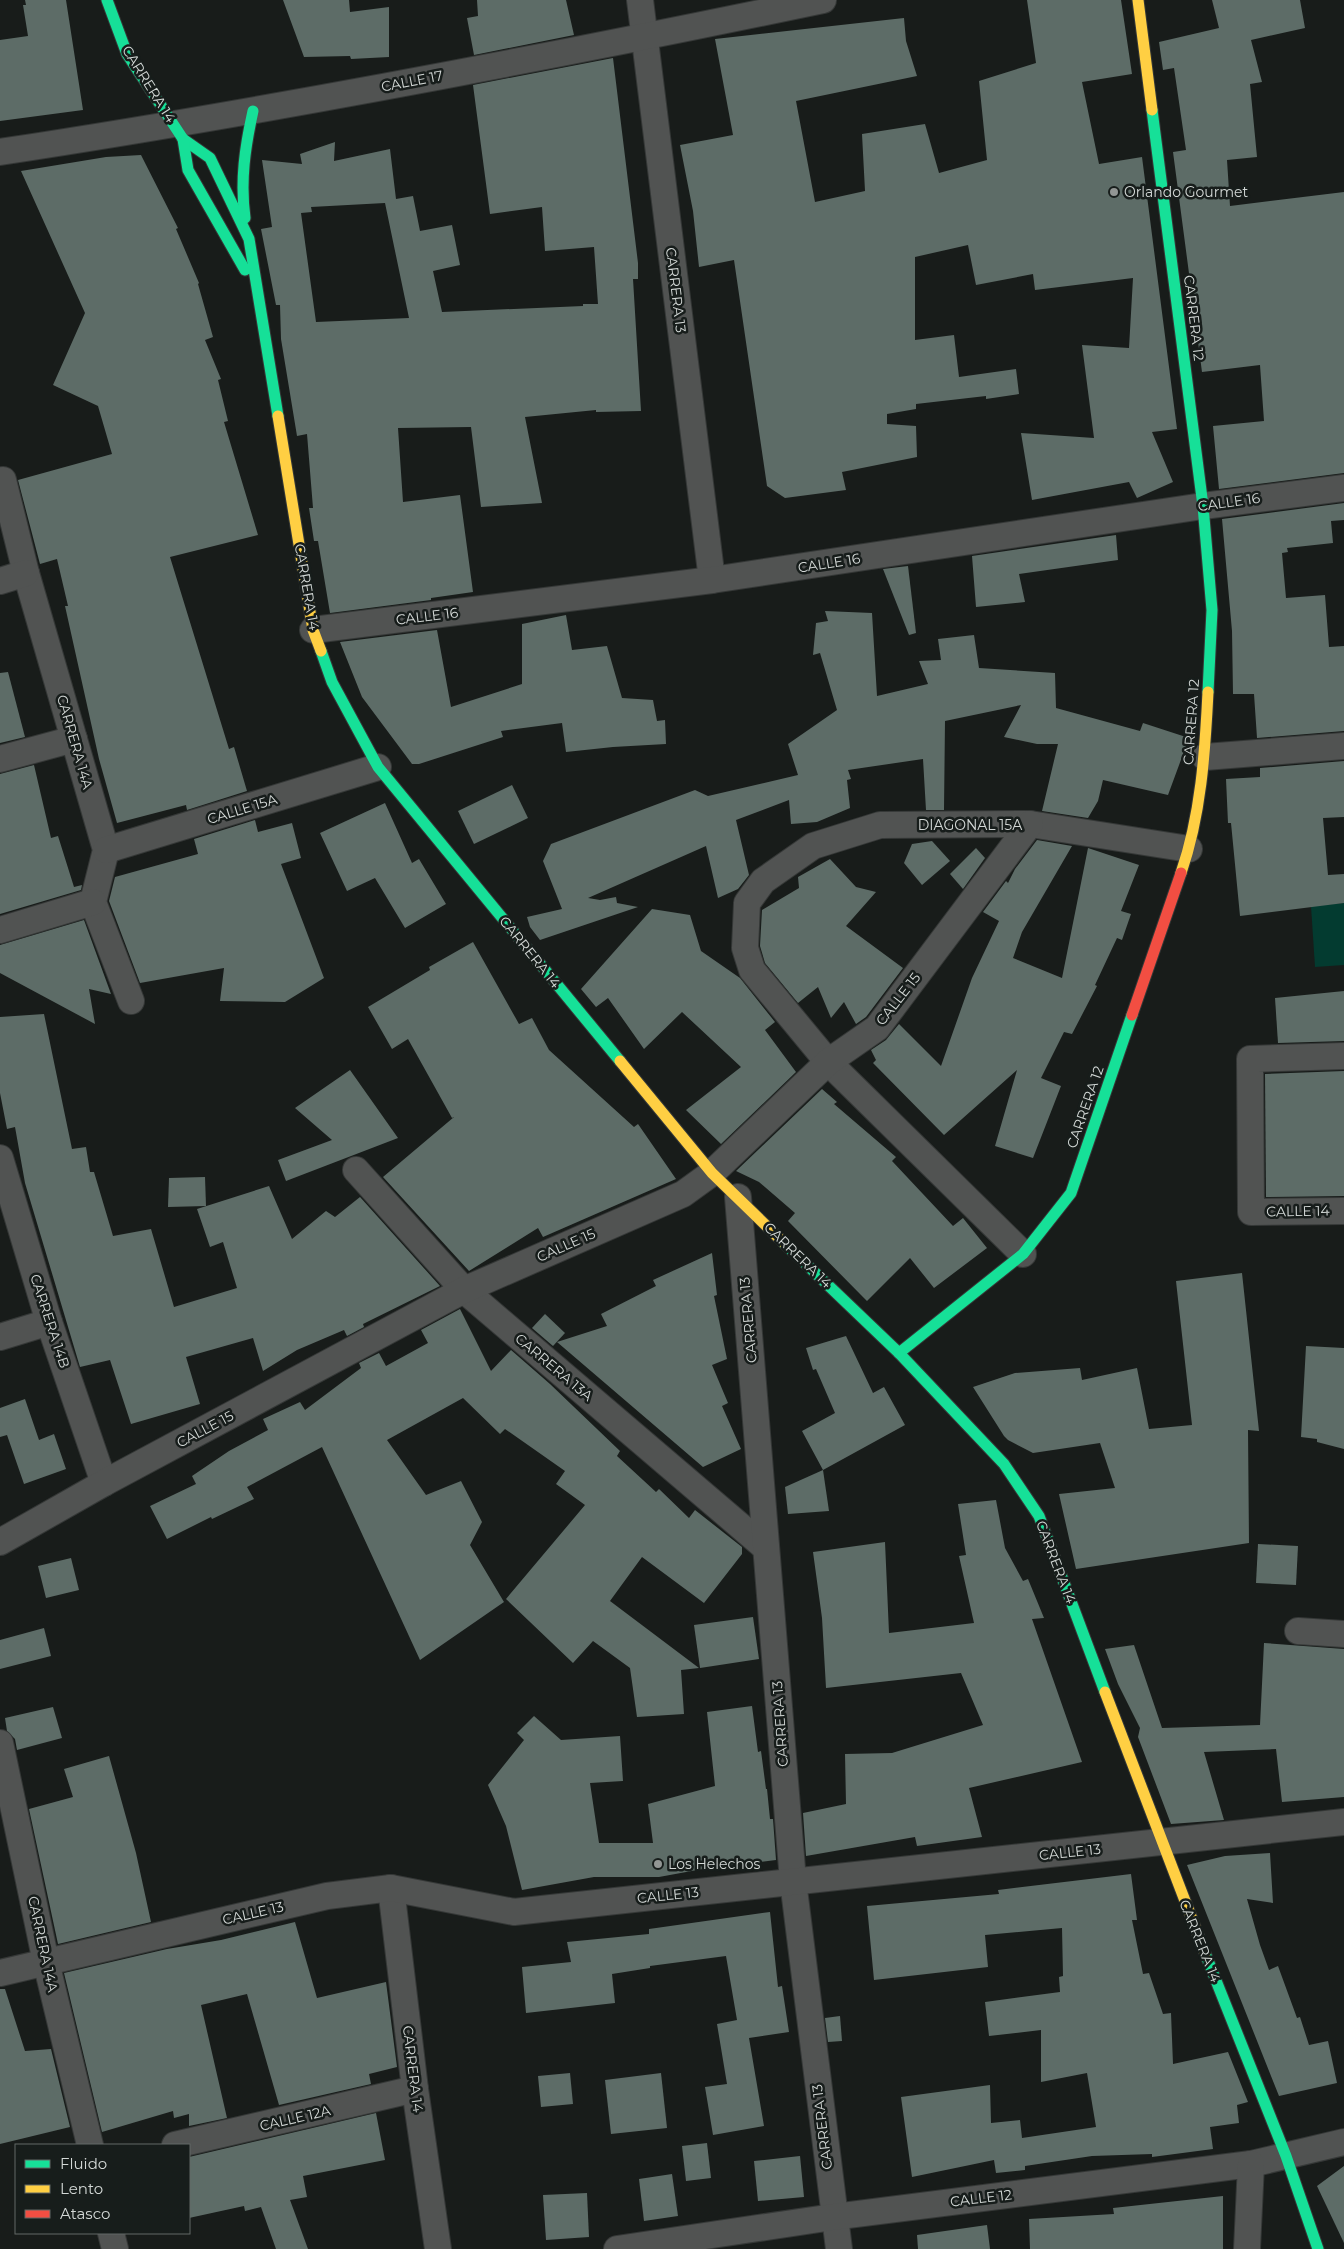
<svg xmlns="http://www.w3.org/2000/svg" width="1344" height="2249" font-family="Montserrat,sans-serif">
	<rect width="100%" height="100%" fill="#181c1a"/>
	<polygon fill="#033b30" points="1344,903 1344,965 1315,967 1311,906"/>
	<g fill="#5d6c67" fill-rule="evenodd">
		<polygon points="25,0 66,0 83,110 0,121 0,40 28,36 23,5 26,5"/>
		<polygon points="283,0 349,0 350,12 389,7 389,57 351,59 350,56 304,57"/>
		<polygon points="477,0 566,0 574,35 474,55 467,18 478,16"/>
		<polygon points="1027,0 1121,0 1132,74 1082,82 1099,164 1142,157 1177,429 1152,432 1173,482 1137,498 1129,482 1032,500 1021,433 1094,438 1082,345 1129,348 1133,278 1035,290 1033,274 976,285 968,245 915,257 915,340 954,335 959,377 1016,369 1019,394 986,399 986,396 916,404 916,409 887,414 887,424 916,426 917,457 842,472 846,490 785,498 767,486 734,260 699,267 693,211 680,145 733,135 715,39 904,18 906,41 917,76 796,101 815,202 865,191 862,134 925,124 939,173 987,160 979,81 1036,63"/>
		<polygon points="1212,0 1300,0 1305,28 1251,40 1262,82 1250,84 1257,157 1227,160 1230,206 1344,192 1344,473 1219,489 1213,426 1264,421 1260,365 1202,372 1173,152 1186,150 1174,68 1163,70 1159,42 1219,28"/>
		<path d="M613,58L638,263V279H633L641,411L596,412V410L525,417L542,503L481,507L471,427L398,428L403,502L460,495L473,592L431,598V600L330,613L318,541H314L309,508H313L307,434L297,436L281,339L280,305H276L261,229L272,227L262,160L302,164L300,154L335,142L334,161L390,149L396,199L413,196L420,231L452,225L460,265L433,271L442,312L583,306V304H598L594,247L545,251L542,207L490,214L473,85ZM385,203L409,318L316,322L301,213L312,212L311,207Z"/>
		<polygon points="141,155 178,228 176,229 199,283 198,284 213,337 205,340 221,379 218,380 228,421 224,422 258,535 170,557 229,749 234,747 247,791 187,810 186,805 117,823 99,759 65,606 68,606 57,559 40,564 18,480 112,454 98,406 53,385 85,313 21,171 106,157"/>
		<polygon points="1344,503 1344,520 1331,521 1333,543 1287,548 1288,552 1282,553 1286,598 1325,595 1329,647 1344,646 1344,731 1257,738 1254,694 1233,694 1232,631 1222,519"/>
		<polygon points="1116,535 1118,560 1019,574 1025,602 976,607 972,556"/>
		<polygon points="908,566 916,633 909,635 883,569"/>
		<polygon points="825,611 872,613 877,696 928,684 919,661 941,660 938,639 974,635 979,668 1055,673 1056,708 1140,731 1143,723 1189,738 1168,795 1103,780 1098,801 1088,818 1042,811 1058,744 1037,744 1004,737 1021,705 945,721 944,810 926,810 923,759 848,770 851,779 847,780 850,808 817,822 791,824 789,800 736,820 749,875 738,889 718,898 706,846 588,898 600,900 616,897 617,903 638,907 540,940 530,927 527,917 562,909 543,861 551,844 695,790 708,796 798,775 788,744 837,710 820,653 813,655 816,623 828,621"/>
		<polygon points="566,615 572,650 607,646 622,698 653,700 657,721 665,720 666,744 613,747 566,752 562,723 501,731 503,737 419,764 412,764 362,697 340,642 437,630 451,707 522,684 522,624"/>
		<polygon points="8,672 25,737 0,743 0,673"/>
		<polygon points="1344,761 1344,817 1323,818 1328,875 1344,874 1344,903 1240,916 1231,823 1228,823 1226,779 1260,777 1260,768"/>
		<polygon points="34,765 51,838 58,836 74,887 82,885 81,890 0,914 0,774"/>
		<polygon points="512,785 528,818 474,844 458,811"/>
		<polygon points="385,803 412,863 419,859 446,904 405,928 375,878 347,891 320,833"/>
		<polygon points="255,820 258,832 292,823 301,858 281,864 324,978 285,1002 220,1001 224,968 140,983 109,901 115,877 198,854 194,839"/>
		<polygon points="1037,840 1072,846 1022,932 1013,958 1062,978 1088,848 1139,865 1121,911 1131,914 1122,940 1117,938 1095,985 1097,986 1072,1034 1064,1032 1041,1078 1061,1086 1033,1158 995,1146 1017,1070 944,1135 873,1063 876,1060 871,1050 886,1040 899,1024 941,1066 972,978 999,921 983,912 1006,881 1008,883 1015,869"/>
		<polygon points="932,841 950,861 922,885 904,863 912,844"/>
		<polygon points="976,848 985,858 963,889 950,874"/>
		<polygon points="830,859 856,887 876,892 846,926 903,968 866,1017 856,1024 844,1002 831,1018 818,987 798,1003 765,963 760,946 762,910 799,888 798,877"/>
		<polygon points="652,909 690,915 701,951 740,978 775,1022 765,1030 796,1072 721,1144 686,1110 741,1067 682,1012 644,1049 608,998 596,1007 581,989"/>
		<polygon points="84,920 111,994 89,989 95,1024 0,973 0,945"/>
		<polygon points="473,942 519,1024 532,1018 549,1050 634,1127 638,1124 676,1179 543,1237 538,1228 469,1271 383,1177 454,1117 452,1118 408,1039 392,1049 368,1007 430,970 429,967"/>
		<polygon points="1344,991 1344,1041 1278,1043 1275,998"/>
		<polygon points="44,1014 72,1149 86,1147 90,1172 94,1172 113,1236 151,1229 174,1307 237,1288 223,1242 210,1247 197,1209 269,1186 292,1239 326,1211 335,1217 360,1197 440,1286 363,1324 364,1327 347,1336 344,1330 297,1350 263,1371 253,1338 186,1357 200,1404 131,1424 110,1360 80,1367 25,1183 15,1127 7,1129 0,1093 0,1017"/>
		<polygon points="350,1070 398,1138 286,1181 278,1160 332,1140 295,1108"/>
		<polygon points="1344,1071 1344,1196 1266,1197 1265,1074"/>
		<polygon points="822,1089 837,1102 834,1104 896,1157 892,1161 953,1226 963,1218 987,1248 934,1288 910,1258 867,1301 861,1295 788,1221 795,1213 759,1182 736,1171"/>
		<polygon points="205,1177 206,1206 168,1207 169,1178"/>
		<polygon points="712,1253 717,1295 714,1296 727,1359 712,1365 728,1403 722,1406 741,1449 703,1467 557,1342 607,1326 601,1314 656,1286 653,1280"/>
		<polygon points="1242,1273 1259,1431 1248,1430 1249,1543 1076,1569 1059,1494 1115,1488 1100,1443 1033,1453 1008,1440 1004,1436 973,1387 1015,1373 1080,1368 1082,1380 1137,1368 1149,1429 1192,1425 1176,1281"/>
		<polygon points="460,1309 491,1371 511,1350 550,1384 620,1451 617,1456 656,1492 659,1489 689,1518 695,1510 742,1547 742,1554 704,1603 642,1557 610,1601 699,1668 681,1670 684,1714 637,1717 630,1668 593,1641 573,1663 506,1599 585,1505 556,1484 565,1471 505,1429 500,1434 463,1398 387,1440 426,1495 461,1481 482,1522 470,1545 504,1602 420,1660 322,1447 247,1487 254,1499 212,1519 211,1517 167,1539 150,1506 196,1484 192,1476 229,1451 268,1430 263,1419 300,1402 305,1410 361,1368 359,1363 379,1353 386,1366 428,1343 421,1330"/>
		<polygon points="545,1314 565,1333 553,1346 532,1328"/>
		<polygon points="846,1336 873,1393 884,1387 905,1425 823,1470 802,1431 835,1413 816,1369 813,1370 806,1348"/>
		<polygon points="1306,1346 1344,1348 1344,1449 1317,1442 1317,1439 1301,1437"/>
		<polygon points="25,1399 39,1440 54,1434 66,1469 24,1484 7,1435 0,1437 0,1408"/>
		<polygon points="823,1470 829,1511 788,1514 785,1487"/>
		<polygon points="996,1500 1005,1548 1023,1581 1028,1579 1044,1618 1032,1619 1082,1762 969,1788 982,1837 917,1846 915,1837 806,1856 803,1813 846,1804 845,1754 892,1753 983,1725 961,1673 826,1688 822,1618 813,1552 885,1542 889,1633 974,1623 959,1556 966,1555 958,1504"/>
		<polygon points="1258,1544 1298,1546 1296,1585 1256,1583"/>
		<polygon points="71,1558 79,1590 46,1598 38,1566"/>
		<polygon points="753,1617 759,1659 700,1668 694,1625"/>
		<polygon points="44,1628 51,1656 0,1669 0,1640"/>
		<polygon points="1264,1643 1344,1649 1344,1797 1282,1802 1276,1749 1204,1752 1224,1820 1171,1824 1138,1737 1140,1728 1118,1684 1105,1649 1134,1645 1162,1728 1260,1725"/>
		<polygon points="752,1706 758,1752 761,1751 766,1789 767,1789 770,1819 773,1819 776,1860 708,1868 659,1877 594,1877 522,1890 506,1826 488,1785 524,1740 517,1733 534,1716 561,1740 620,1736 623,1781 590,1783 599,1843 653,1843 648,1804 715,1786 707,1712"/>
		<polygon points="53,1707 62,1738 17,1750 15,1739 7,1731 5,1718"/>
		<polygon points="109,1756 136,1853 151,1922 58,1944 29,1809 73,1797 64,1769"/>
		<polygon points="1270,1853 1273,1903 1247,1899 1260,1945 1269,1970 1278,1966 1297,2018 1300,2017 1309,2045 1328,2041 1337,2083 1279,2096 1187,1865 1225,1856"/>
		<polygon points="1131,1874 1137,1920 1132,1920 1143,1974 1149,1973 1163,2014 1171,2013 1173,2064 1228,2052 1248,2102 1237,2105 1239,2123 1210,2127 1213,2149 1152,2157 1152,2154 1092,2156 1025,2166 1025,2170 996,2173 994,2160 912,2177 901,2097 990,2085 991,2123 1020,2120 1022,2138 1096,2127 1087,2073 1041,2082 1041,2030 989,2036 985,2002 1060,1992 1059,1977 1063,1976 1062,1928 985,1935 988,1967 874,1980 867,1906 999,1894 998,1890"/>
		<polygon points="770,1912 778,1987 782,1986 789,2032 749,2038 764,2126 713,2135 705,2087 727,2084 717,2024 737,2020 726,1956 650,1966 650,1968 612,1974 615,2003 526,2013 522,1967 571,1962 567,1942 649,1934 649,1929"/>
		<polygon points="295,1922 317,1998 386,1982 397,2067 369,2074 371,2084 279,2105 247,1994 201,2005 227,2118 189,2126 189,2114 174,2118 173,2111 102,2132 64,1973 167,1949 221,1940"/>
		<polygon points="0,1989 5,1989 25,2051 51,2049 70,2127 0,2144"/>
		<polygon points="840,2016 842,2041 828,2042 825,2018"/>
		<polygon points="570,2073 573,2104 541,2107 538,2076"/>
		<polygon points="661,2073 667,2128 611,2134 605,2080"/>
		<polygon points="376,2113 385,2160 303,2176 307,2197 290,2200 308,2249 276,2249 261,2207 245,2211 244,2206 189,2218 189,2157"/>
		<polygon points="707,2143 711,2178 686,2181 682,2146"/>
		<polygon points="800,2156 804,2197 758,2201 754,2161"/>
		<polygon points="1344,2166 1344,2243 1317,2186"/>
		<polygon points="672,2174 678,2216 644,2221 639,2179"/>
		<polygon points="587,2193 589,2237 546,2240 543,2195"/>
		<polygon points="1223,2196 1223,2249 1030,2249 1029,2219 1114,2214 1113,2208"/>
		<polygon points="987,2225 990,2249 918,2249 917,2235"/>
	</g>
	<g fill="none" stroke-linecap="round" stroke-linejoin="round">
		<defs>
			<g id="street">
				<polyline points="640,0 712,580"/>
				<path d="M0,152C276,110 550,57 823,0"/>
				<polyline points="3,480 26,573 106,850 93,902 131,1001"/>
				<polyline points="0,581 26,573"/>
				<polyline points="313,630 712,580 1203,506 1344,488"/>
				<polyline points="1205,757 1344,746"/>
				<polyline points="0,759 74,739"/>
				<polyline points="106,850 378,767"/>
				<polyline points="0,930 93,902"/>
				<polyline points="1344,1056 1250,1059 1251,1212 1344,1211"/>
				<polyline points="0,1158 49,1322 104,1483"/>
				<polyline points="356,1170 464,1290 766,1548"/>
				<polyline points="738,1197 793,1881 839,2249"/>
				<polyline points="1023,1254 828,1062 752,970 745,948 747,903 763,881 813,846 880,825 1030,824 1189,849"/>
				<polyline points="0,1337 49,1322"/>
				<polyline points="0,1542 104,1483 464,1290 683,1194 712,1173 828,1062 877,1028 1030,824"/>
				<polyline points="1298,1631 1344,1634"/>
				<polyline points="0,1743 46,1962 90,2145"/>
				<polyline points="391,1888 415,2089 438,2249"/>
				<polyline points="0,1973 327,1896 391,1888 514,1912 1344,1822"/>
				<polyline points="175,2145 415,2089"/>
				<polyline points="111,2233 115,2249"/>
				<polyline points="617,2249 833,2217 1251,2164 1344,2142"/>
				<polyline points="1247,2249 1251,2164"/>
			</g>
			<g id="fast">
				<polyline points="107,0 127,54 183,139 210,158 249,239 278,416"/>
				<polyline points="1152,110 1203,506 1212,610 1208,692"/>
				<polyline points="183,139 188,170 245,270"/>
				<path d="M245,218C240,181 245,147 253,111"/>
				<polyline points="321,651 332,682 378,767 620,1061"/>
				<polyline points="783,1242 899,1353 1004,1464 1039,1516 1105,1692"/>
				<polyline points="899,1353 1023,1254 1071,1193 1132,1015"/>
				<polyline points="1205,1953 1286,2156 1318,2249"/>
			</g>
			<g id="slow">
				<polyline points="1138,0 1152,110"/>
				<polyline points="278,416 313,630 321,651"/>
				<path d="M1181,873C1201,815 1205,753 1208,692"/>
				<polyline points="620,1061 712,1173 783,1242"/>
				<polyline points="1105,1692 1205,1953"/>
			</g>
			<polyline id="jam" points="1132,1015 1181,873"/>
		</defs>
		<use href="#street" stroke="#353837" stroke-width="28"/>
		<use href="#fast" stroke="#353837" stroke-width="13"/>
		<use href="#slow" stroke="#353837" stroke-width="13"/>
		<use href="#jam" stroke="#353837" stroke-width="13"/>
		<use href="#street" stroke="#515352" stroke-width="26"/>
		<use href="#fast" stroke="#16e098" stroke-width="11"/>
		<use href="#slow" stroke="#ffcf43" stroke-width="11"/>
		<use href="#jam" stroke="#f24e42" stroke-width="11"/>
	</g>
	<g fill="#929694" stroke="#171d1b" stroke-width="2">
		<circle cx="1114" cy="192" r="5"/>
		<circle cx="658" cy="1864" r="5"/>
	</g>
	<g text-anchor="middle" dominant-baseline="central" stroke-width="5" stroke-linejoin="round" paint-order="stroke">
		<g font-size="14" fill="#d3d8d6" stroke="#171d1b">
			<text transform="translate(412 81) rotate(-11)">CALLE 17</text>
			<text transform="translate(149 84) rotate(58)">CARRERA 14</text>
			<text transform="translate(676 290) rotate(83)">CARRERA 13</text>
			<text transform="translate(1194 318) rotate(83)">CARRERA 12</text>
			<text transform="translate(1229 502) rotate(-8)">CALLE 16</text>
			<text transform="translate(829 563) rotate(-9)">CALLE 16</text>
			<text transform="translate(307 587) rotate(80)">CARRERA 14</text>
			<text transform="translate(427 616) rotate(-7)">CALLE 16</text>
			<text transform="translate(1191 722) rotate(-86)">CARRERA 12</text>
			<text transform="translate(75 742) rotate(74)">CARRERA 14A</text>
			<text transform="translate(242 809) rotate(-17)">CALLE 15A</text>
			<text x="970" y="825">DIAGONAL 15A</text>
			<text transform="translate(530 952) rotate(51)">CARRERA 14</text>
			<text transform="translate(898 999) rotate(-52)">CALLE 15</text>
			<text transform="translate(1085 1107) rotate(-71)">CARRERA 12</text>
			<text transform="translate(1298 1211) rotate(-1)">CALLE 14</text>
			<text transform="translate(566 1245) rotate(-24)">CALLE 15</text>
			<text transform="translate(798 1255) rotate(44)">CARRERA 14</text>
			<text transform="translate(748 1320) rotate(-95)">CARRERA 13</text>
			<text transform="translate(50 1321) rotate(72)">CARRERA 14B</text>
			<text transform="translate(554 1367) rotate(40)">CARRERA 13A</text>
			<text transform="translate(205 1429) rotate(-28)">CALLE 15</text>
			<text transform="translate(1056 1562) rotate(69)">CARRERA 14</text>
			<text transform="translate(780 1724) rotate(-94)">CARRERA 13</text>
			<text transform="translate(1070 1852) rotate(-6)">CALLE 13</text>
			<text transform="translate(668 1895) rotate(-6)">CALLE 13</text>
			<text transform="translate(253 1913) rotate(-13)">CALLE 13</text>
			<text transform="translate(1200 1941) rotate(68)">CARRERA 14</text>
			<text transform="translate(43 1944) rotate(78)">CARRERA 14A</text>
			<text transform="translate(413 2069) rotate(83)">CARRERA 14</text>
			<text transform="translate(295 2118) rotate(-13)">CALLE 12A</text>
			<text transform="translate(822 2127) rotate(-97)">CARRERA 13</text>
			<text transform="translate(981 2198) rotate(-7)">CALLE 12</text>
		</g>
		<g font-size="14" fill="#d3d8d6" stroke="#171d1b" text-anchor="start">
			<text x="1124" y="192">Orlando Gourmet</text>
			<text x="668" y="1864">Los Helechos</text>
		</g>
	</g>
	<rect x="15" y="2144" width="175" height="90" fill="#171d1b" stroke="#626866"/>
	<rect x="25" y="2160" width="25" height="8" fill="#16e098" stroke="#626866"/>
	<text x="60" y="2169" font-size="15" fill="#d3d8d6">Fluido</text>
	<rect x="25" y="2185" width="25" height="8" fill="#ffcf43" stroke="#626866"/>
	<text x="60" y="2194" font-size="15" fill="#d3d8d6">Lento</text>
	<rect x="25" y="2210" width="25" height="8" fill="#f24e42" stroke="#626866"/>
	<text x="60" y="2219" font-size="15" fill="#d3d8d6">Atasco</text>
</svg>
